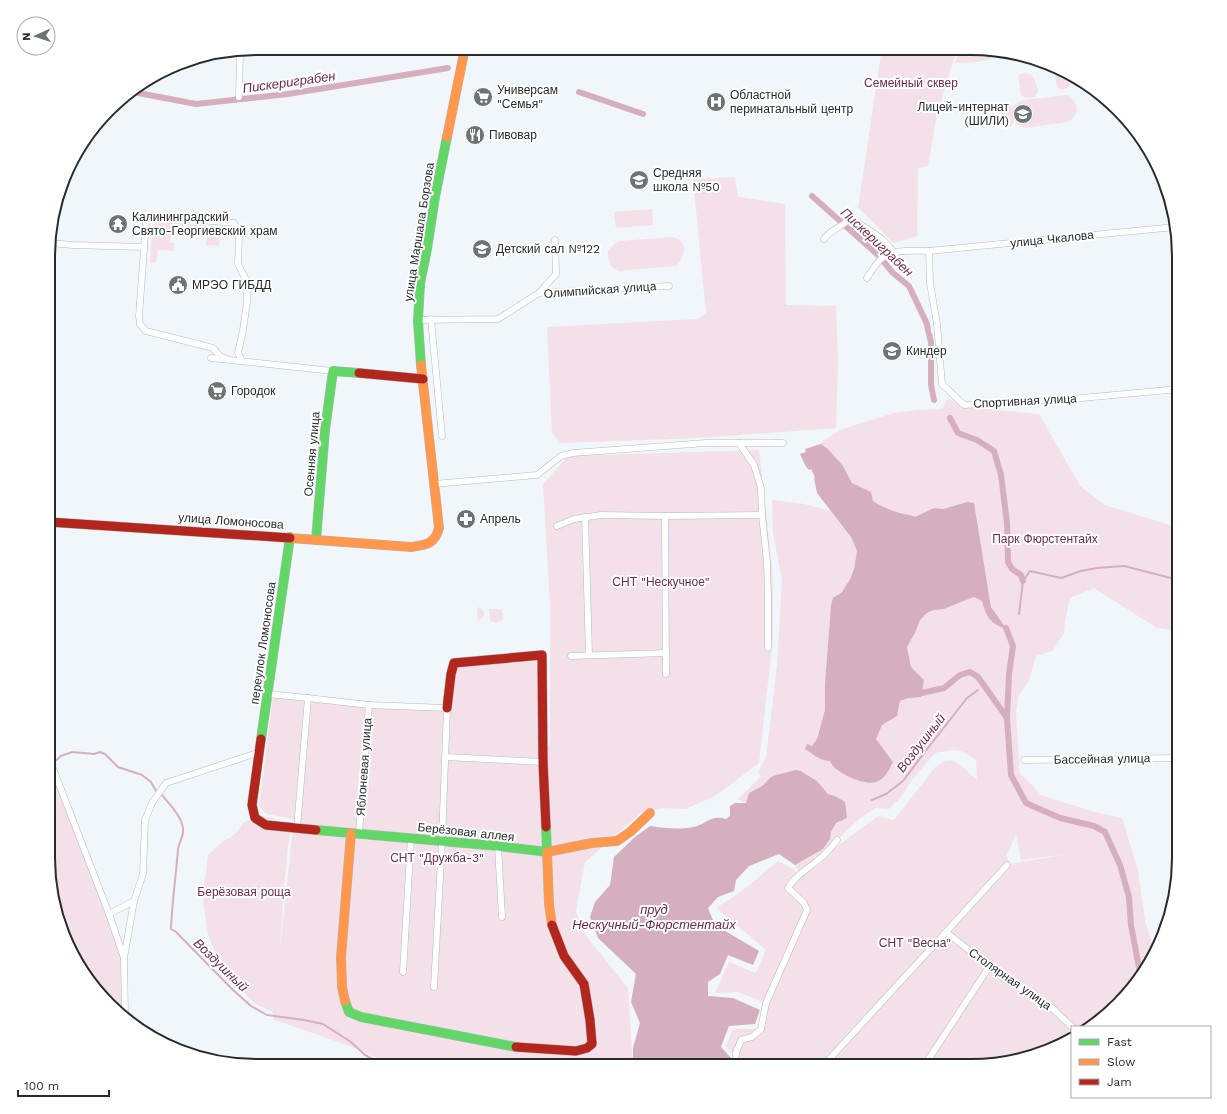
<svg xmlns="http://www.w3.org/2000/svg" width="1227" height="1114" font-family="'Work Sans',sans-serif">
	<rect width="100%" height="100%" fill="#f0f6fa"/>
	<g fill="#f4e0e9" fill-rule="evenodd">
		<polygon points="882,48 957,48 936,119 928,166 918,168 917,236 893,243 871,220 858,208"/>
		<polygon points="960,48 985,48 995,51 990,59 977,62 955,63"/>
		<polygon points="1060,69 1063,70 1075,79 1070,86 1062,90 1057,87 1055,78 1057,70"/>
		<polygon points="1024,73 1031,74 1035,80 1038,91 1035,97 1026,98 1021,95 1018,77 1020,74"/>
		<path d="M1067,95C1080,103 1080,115 1067,122L1025,128L1017,124L1014,119V122L1011,126L1006,127L1003,126L1001,109C1004,106 1008,104 1012,106L1023,100Z"/>
		<polygon points="735,177 738,197 785,204 786,305 836,306 838,362 836,428 699,438 561,443 552,433 547,327 698,319 706,313 693,179"/>
		<polygon points="652,209 653,225 616,228 614,212"/>
		<path d="M159,222L202,225L203,232L202,234L198,235V230L172,229L170,243H174L173,251L158,250C157,256 158,265 150,263L152,227L154,224Z"/>
		<polygon points="212,226 222,227 219,246 206,245 207,231"/>
		<path d="M672,237C689,240 685,257 676,266L619,271L612,267L608,258V251L614,244L620,241Z"/>
		<path d="M948,398L963,407L1039,414L1080,486L1105,505L1179,528V631L1157,628L1094,588L1070,598L1065,621L1064,634L1052,651L1036,656L1029,681L1018,696L1016,713L1020,774L1023,776L1041,795L1094,812L1122,818L1138,870L1145,921L1155,953L1108,1014L1088,1027H1072V1037L1051,1050L985,1066H743L726,1046L733,1029H761L766,1003L738,992L715,993L729,962L756,973L766,950L716,908L742,891L778,861L793,869L801,877L819,865L840,844L878,816L894,820L933,770C953,748 961,769 977,779L976,760L961,751L951,750L935,753L912,780L902,796L889,809L875,808L860,818L826,851L799,871L795,865L823,849L830,839L831,832L836,823L847,818L835,796L828,794L817,781L801,771L782,773L776,775L771,777L762,786L749,793L746,803L738,799L761,777L758,772L766,757L777,666L782,581L773,532L772,500L804,504L831,511L851,537L857,551L854,569L844,589L837,595L831,606L825,683V710L817,739L809,752C816,758 821,760 830,760C841,772 848,776 863,782L893,762L876,739L881,725L897,716L900,701L909,698L924,680L911,667L907,647L915,633L920,619L933,609H944L961,602L974,597L982,600L987,616L1006,628L991,607L989,592L967,502L943,509L934,508L915,517C909,514 903,514 896,512C888,509 880,506 873,501L870,492L852,483L843,466L828,449L821,444L823,441L842,429L894,413L917,410L942,409ZM1016,835L1021,860L1067,854L1010,864L1006,856Z"/>
		<polygon points="759,450 773,575 773,637 759,763 715,796 686,809 662,808 642,812 585,862 576,911 586,936 628,988 633,1066 392,1066 358,1049 273,1019 273,1012 255,1004 239,987 225,964 216,955 208,934 202,893 206,874 208,855 223,841 231,837 237,832 243,823 258,815 273,818 291,828 288,846 283,900 280,948 294,819 266,814 259,806 273,696 450,709 455,666 542,659 544,746 550,745 550,604 543,484 568,456"/>
		<polygon points="479,607 483,610 484,616 479,621 478,621 477,609"/>
		<polygon points="489,609 500,609 502,610 503,620 496,623 490,621"/>
		<polygon points="49,755 100,890 122,962 125,1014 100,995 64,938 48,872"/>
	</g>
	<g fill="#d6afbe">
		<path d="M821,444L828,449L843,466L852,483L871,492L873,501C880,506 888,509 896,512C903,514 909,514 915,517L934,508L943,509L967,502L974,503L991,607L1006,628L1005,629C988,621 987,618 982,601L974,597L961,602L944,609L933,610L927,613L920,620L915,633L907,647L911,667L924,680L921,697L909,698L900,701L897,716L882,725L876,739L893,762C889,770 885,779 876,782C865,786 840,774 833,766C832,765 830,761 830,761C817,760 815,755 805,749L807,744L812,746L817,739L825,710V683L831,605L833,598L842,592L850,579L854,569L857,551L851,537L817,493L814,478L815,477L811,469L809,470L805,465L800,454L806,452L805,449Z"/>
		<path d="M796,770L801,771L807,775L817,781L828,794L835,796L845,802L847,818L836,823L831,832L830,839L823,849L795,865L779,854L749,866L736,880L734,891L718,897L708,908L715,925L759,951L753,965L728,955L720,974L708,982V996L733,998L760,1010L755,1024L729,1026L721,1047L732,1059V1066H633V1048L640,1023L631,1002L636,974L598,938L590,917L595,902L610,885L614,857L635,837L650,826C664,828 679,830 693,827C705,825 711,814 726,819L730,816V806L735,803H746L749,793L762,786L771,777L776,775Z"/>
	</g>
	<g fill="none" stroke-linecap="round" stroke-linejoin="round">
		<g stroke="#d6afbe" stroke-width="2">
			<polyline points="1019,614 1023,581 1030,571 1061,578 1081,571 1097,568 1124,566 1179,580"/>
			<polyline points="53,763 61,756 72,752 94,754 100,752 105,754 118,767 142,775 151,782 156,791"/>
			<path d="M162,795C169,804 182,816 183,829C184,836 179,842 178,849C176,876 172,902 171,929L176,932L233,990L251,1006L267,1015L304,1020L323,1024L351,1042L365,1055L386,1066"/>
			<polyline points="872,800 886,794 903,781 924,753 967,698 978,690"/>
		</g>
		<g stroke="#d6afbe" stroke-width="6">
			<polyline points="133,92 196,104 288,94 448,68"/>
			<polyline points="579,92 643,114"/>
			<polyline points="812,196 878,255 893,273 909,286 927,324 928,331"/>
			<polyline points="929,334 931,342 931,385 934,400"/>
			<polyline points="950,418 958,433 977,440 994,451 1001,475 1007,523 1008,562 1012,569 1021,575 1023,581"/>
			<polyline points="1006,628 1013,646 1009,674 1007,718 1011,775 1026,803 1060,818 1094,826 1105,832 1120,865 1129,897 1131,925 1140,973"/>
			<polyline points="922,693 944,688 960,675 970,672 978,677 1007,718"/>
		</g>
		<defs>
			<g id="street">
				<polyline points="239,97 240,51"/>
				<path d="M824,239C830,230 840,228 847,221L857,222L882,239L894,252"/>
				<polyline points="50,243 73,245 144,247"/>
				<polyline points="929,251 930,283 937,324 942,384 964,405 1071,399 1179,389"/>
				<path d="M867,278C871,272 875,265 880,260C892,248 913,251 929,251L1175,227"/>
				<polyline points="539,293 556,274 555,240"/>
				<polyline points="431,319 442,436"/>
				<polyline points="417,320 498,319 539,293 669,286"/>
				<polyline points="211,358 333,371"/>
				<polyline points="227,359 220,356 213,348 146,331 140,324 139,316 146,222 149,218 155,216 234,223 239,234 238,264 247,282 247,302 243,330 238,353 242,361"/>
				<polyline points="739,443 754,465 761,488 762,515"/>
				<polyline points="434,484 537,475 561,456 573,453 706,443 783,443"/>
				<polyline points="665,516 666,674"/>
				<polyline points="585,517 589,655"/>
				<polyline points="557,526 574,519 601,515 665,516 762,515 767,562 768,596 768,648"/>
				<polyline points="571,656 666,653"/>
				<polyline points="268,694 308,698 369,705 359,833"/>
				<polyline points="369,705 447,708 442,841 434,987"/>
				<polyline points="446,757 543,762"/>
				<polyline points="49,758 109,914 124,958 125,1015"/>
				<polyline points="1024,760 1179,758"/>
				<polyline points="297,828 308,698"/>
				<polyline points="498,846 502,917"/>
				<polyline points="109,914 134,901"/>
				<polyline points="946,932 1005,979 1052,1008 1072,1027"/>
				<polyline points="124,958 134,901 143,874 145,820 152,803 166,783 260,752"/>
				<polyline points="403,972 411,838"/>
				<path d="M735,1066L736,1053L741,1040L752,1037L761,1029L766,1003L807,910L804,903L788,888C796,875 806,870 817,861C825,855 831,848 837,840"/>
				<polyline points="823,1066 946,932 1007,865"/>
				<polyline points="924,1066 989,967"/>
			</g>
			<g id="fast">
				<polyline points="421,365 418,321 420,284 427,249 435,197 447,137"/>
				<polyline points="316,540 325,430 333,371 359,373"/>
				<polyline points="261,739 290,537"/>
				<polyline points="316,830 498,846 547,852 546,827"/>
				<polyline points="345,1001 349,1012 361,1017 516,1047"/>
			</g>
			<g id="slow">
				<polyline points="447,137 465,48"/>
				<path d="M290,538L411,547C426,545 435,544 439,528L421,365"/>
				<polyline points="552,925 549,904 547,852 592,843 617,841 630,832 650,813"/>
				<polyline points="345,1001 342,987 341,957 351,833"/>
			</g>
			<g id="jam">
				<polyline points="359,373 423,379"/>
				<polyline points="49,522 290,538"/>
				<polyline points="447,708 451,674 454,663 542,655 543,762 546,827"/>
				<polyline points="261,739 252,805 255,818 266,825 316,830"/>
				<polyline points="516,1047 576,1051 587,1048 592,1044 590,1020 584,984 564,956 552,925"/>
			</g>
		</defs>
		<use href="#street" stroke="#b6babc" stroke-width="7"/>
		<use href="#fast" stroke="#b6babc" stroke-width="10"/>
		<use href="#slow" stroke="#b6babc" stroke-width="10"/>
		<use href="#jam" stroke="#b6babc" stroke-width="10"/>
		<use href="#street" stroke="#fdfefe" stroke-width="6"/>
		<use href="#fast" stroke="#63d668" stroke-width="9"/>
		<use href="#slow" stroke="#ff974d" stroke-width="9"/>
		<use href="#jam" stroke="#b3261e" stroke-width="9"/>
	</g>
	<defs>
		<symbol id="supermarket-disc" viewBox="-11 -11 22 22"><circle r="9.5" fill="#6d7275" stroke="#fff"/><path d="M-6-5.5h2.5l.6 2H6L4.5 2H-2.5L-4.4-4H-6ZM-1.5 3.2a1.3 1.3 0 1 0 .1 0ZM3 3.2a1.3 1.3 0 1 0 .1 0Z" fill="#fff"/></symbol>
		<symbol id="hospital-disc" viewBox="-11 -11 22 22"><circle r="9.5" fill="#6d7275" stroke="#fff"/><path d="M-5-5h3v3.5h4V-5h3V5h-3V1.5h-4V5h-3Z" fill="#fff"/></symbol>
		<symbol id="school-disc" viewBox="-11 -11 22 22"><circle r="9.5" fill="#6d7275" stroke="#fff"/><path d="M0-5L7-2L0 1L-7-2ZM-4 1L0 2.5L4 1V4Q0 6-4 4Z" fill="#fff"/></symbol>
		<symbol id="restaurant-disc" viewBox="-11 -11 22 22"><circle r="9.5" fill="#6d7275" stroke="#fff"/><path d="M-5-6h1v4h1v-4h1v4h1v-4h1v5L-1.5 .5V6h-2V.5L-5-1ZM5-6V6H3V1.5H1.5Q1.5-4 5-6Z" fill="#fff"/></symbol>
		<symbol id="temple-disc" viewBox="-11 -11 22 22"><circle r="9.5" fill="#6d7275" stroke="#fff"/><path d="M0-6L5-2H3V0L6.5 2.5H4V6H1.5V3h-3V6H-4V2.5H-6.5L-3 0V-2H-5Z" fill="#fff"/></symbol>
		<symbol id="civic-disc" viewBox="-11 -11 22 22"><circle r="9.5" fill="#6d7275" stroke="#fff"/><path d="M-.6-6.5H3V-4.5H.6V-3L4-1V1h2V6H-6V1h2V-1L-.6-3ZM-1.2 2.5V6h2.4V2.5Z" fill="#fff"/></symbol>
		<symbol id="pharmacy-disc" viewBox="-11 -11 22 22"><circle r="9.5" fill="#6d7275" stroke="#fff"/><path d="M-2-6h4v4h4v4h-4v4h-4v-4h-4v-4h4Z" fill="#fff"/></symbol>
	</defs>
	<g fill-rule="evenodd">
		<use href="#supermarket-disc" x="472" y="86" width="22" height="22"/>
		<use href="#hospital-disc" x="705" y="91" width="22" height="22"/>
		<use href="#school-disc" x="1012" y="103" width="22" height="22"/>
		<use href="#restaurant-disc" x="464" y="124" width="22" height="22"/>
		<use href="#school-disc" x="628" y="169" width="22" height="22"/>
		<use href="#temple-disc" x="107" y="213" width="22" height="22"/>
		<use href="#school-disc" x="471" y="238" width="22" height="22"/>
		<use href="#civic-disc" x="167" y="274" width="22" height="22"/>
		<use href="#school-disc" x="881" y="340" width="22" height="22"/>
		<use href="#supermarket-disc" x="206" y="380" width="22" height="22"/>
		<use href="#pharmacy-disc" x="455" y="508" width="22" height="22"/>
	</g>
	<g text-anchor="middle" dominant-baseline="central" stroke-width="4" stroke-linejoin="round" paint-order="stroke">
		<g font-size="12" fill="#732b49" stroke="#fff">
			<text x="911" y="83">Семейный сквер</text>
			<text x="1045" y="539">Парк Фюрстентайх</text>
			<text x="661" y="582">СНТ "Нескучное"</text>
			<text x="437" y="858">СНТ "Дружба-3"</text>
			<text x="244" y="892">Берёзовая роща</text>
			<text x="915" y="943">СНТ "Весна"</text>
		</g>
		<g font-size="12" fill="#272b2d" stroke="#fff" text-anchor="start">
			<text x="497" y="90">Универсам<tspan x="497" dy="14">"Семья"</tspan></text>
			<text x="730" y="95">Областной<tspan x="730" dy="14">перинатальный центр</tspan></text>
			<text x="1009" y="107" text-anchor="end">Лицей-интернат<tspan x="1009" dy="14">(ШИЛИ)</tspan></text>
			<text x="489" y="135">Пивовар</text>
			<text x="653" y="173">Средняя<tspan x="653" dy="14">школа №50</tspan></text>
			<text x="132" y="217">Калининградский<tspan x="132" dy="14">Свято-Георгиевский храм</tspan></text>
			<text x="496" y="249">Детский сал №122</text>
			<text x="192" y="285">МРЭО ГИБДД</text>
			<text x="906" y="351">Киндер</text>
			<text x="231" y="391">Городок</text>
			<text x="480" y="519">Апрель</text>
		</g>
		<g font-size="12" fill="#272b2d" stroke="#fff">
			<text transform="translate(419 232) rotate(-81)">улица Маршала Борзова</text>
			<text transform="translate(1052 239) rotate(-6)">улица Чкалова</text>
			<text transform="translate(600 290) rotate(-4)">Олимпийская улица</text>
			<text transform="translate(1025 401) rotate(-3)">Спортивная улица</text>
			<text transform="translate(312 454) rotate(-85)">Осенняя улица</text>
			<text transform="translate(231 521) rotate(4)">улица Ломоносова</text>
			<text transform="translate(263 643) rotate(-82)">переулок Ломоносова</text>
			<text transform="translate(1102 759) rotate(-1)">Бассейная улица</text>
			<text transform="translate(364 767) rotate(-86)">Яблоневая улица</text>
			<text transform="translate(466 832) rotate(6)">Берёзовая аллея</text>
			<text transform="translate(1010 979) rotate(35)">Столярная улица</text>
		</g>
		<g font-size="13" font-style="italic" fill="#712948" stroke="#fff">
			<text transform="translate(289 82) rotate(-8)">Пискериграбен</text>
			<text transform="translate(877 242) rotate(43)">Пискериграбен</text>
			<text transform="translate(921 743) rotate(-52)">Воздушный</text>
			<text x="654" y="909">пруд<tspan x="654" dy="15">Нескучный-Фюрстентайх</tspan></text>
			<text transform="translate(221 965) rotate(44)">Воздушный</text>
		</g>
	</g>
	<path d="M0 0H1227V1114H0ZM256 55H971A201 201 0 0 1 1172 256V858A201 201 0 0 1 971 1059H256A201 201 0 0 1 55 858V256A201 201 0 0 1 256 55Z" fill="#fff" fill-rule="evenodd"/>
	<path fill="none" stroke="#272b2d" stroke-width="2" d="M256 55H971A201 201 0 0 1 1172 256V858A201 201 0 0 1 971 1059H256A201 201 0 0 1 55 858V256A201 201 0 0 1 256 55Z"/>
	<rect x="1071" y="1026" width="140" height="72" fill="#ffffff" stroke="#a9aaab"/>
	<rect x="1079" y="1039" width="20" height="6" fill="#63d668" stroke="#a9aaab"/>
	<text x="1107" y="1046" font-size="12" fill="#272b2d">Fast</text>
	<rect x="1079" y="1059" width="20" height="6" fill="#ff974d" stroke="#a9aaab"/>
	<text x="1107" y="1066" font-size="12" fill="#272b2d">Slow</text>
	<rect x="1079" y="1079" width="20" height="6" fill="#b3261e" stroke="#a9aaab"/>
	<text x="1107" y="1086" font-size="12" fill="#272b2d">Jam</text>
	<g transform="translate(36 36) rotate(267)"><circle r="19" fill="#ffffff" stroke="#a9aaab"/>
	<path d="M0-3L7 15L0 10L-7 15Z" fill="#6d7275"/>
	<text y="-6" font-size="11" font-weight="bold" text-anchor="middle" fill="#272b2d">N</text>
	</g>
	<path d="M18 1090v6h91v-6" fill="none" stroke="#272b2d" stroke-width="2"/>
	<text x="24" y="1090" font-size="12" fill="#272b2d" stroke="#ffffff" stroke-width="3" paint-order="stroke">100 m</text>
</svg>
